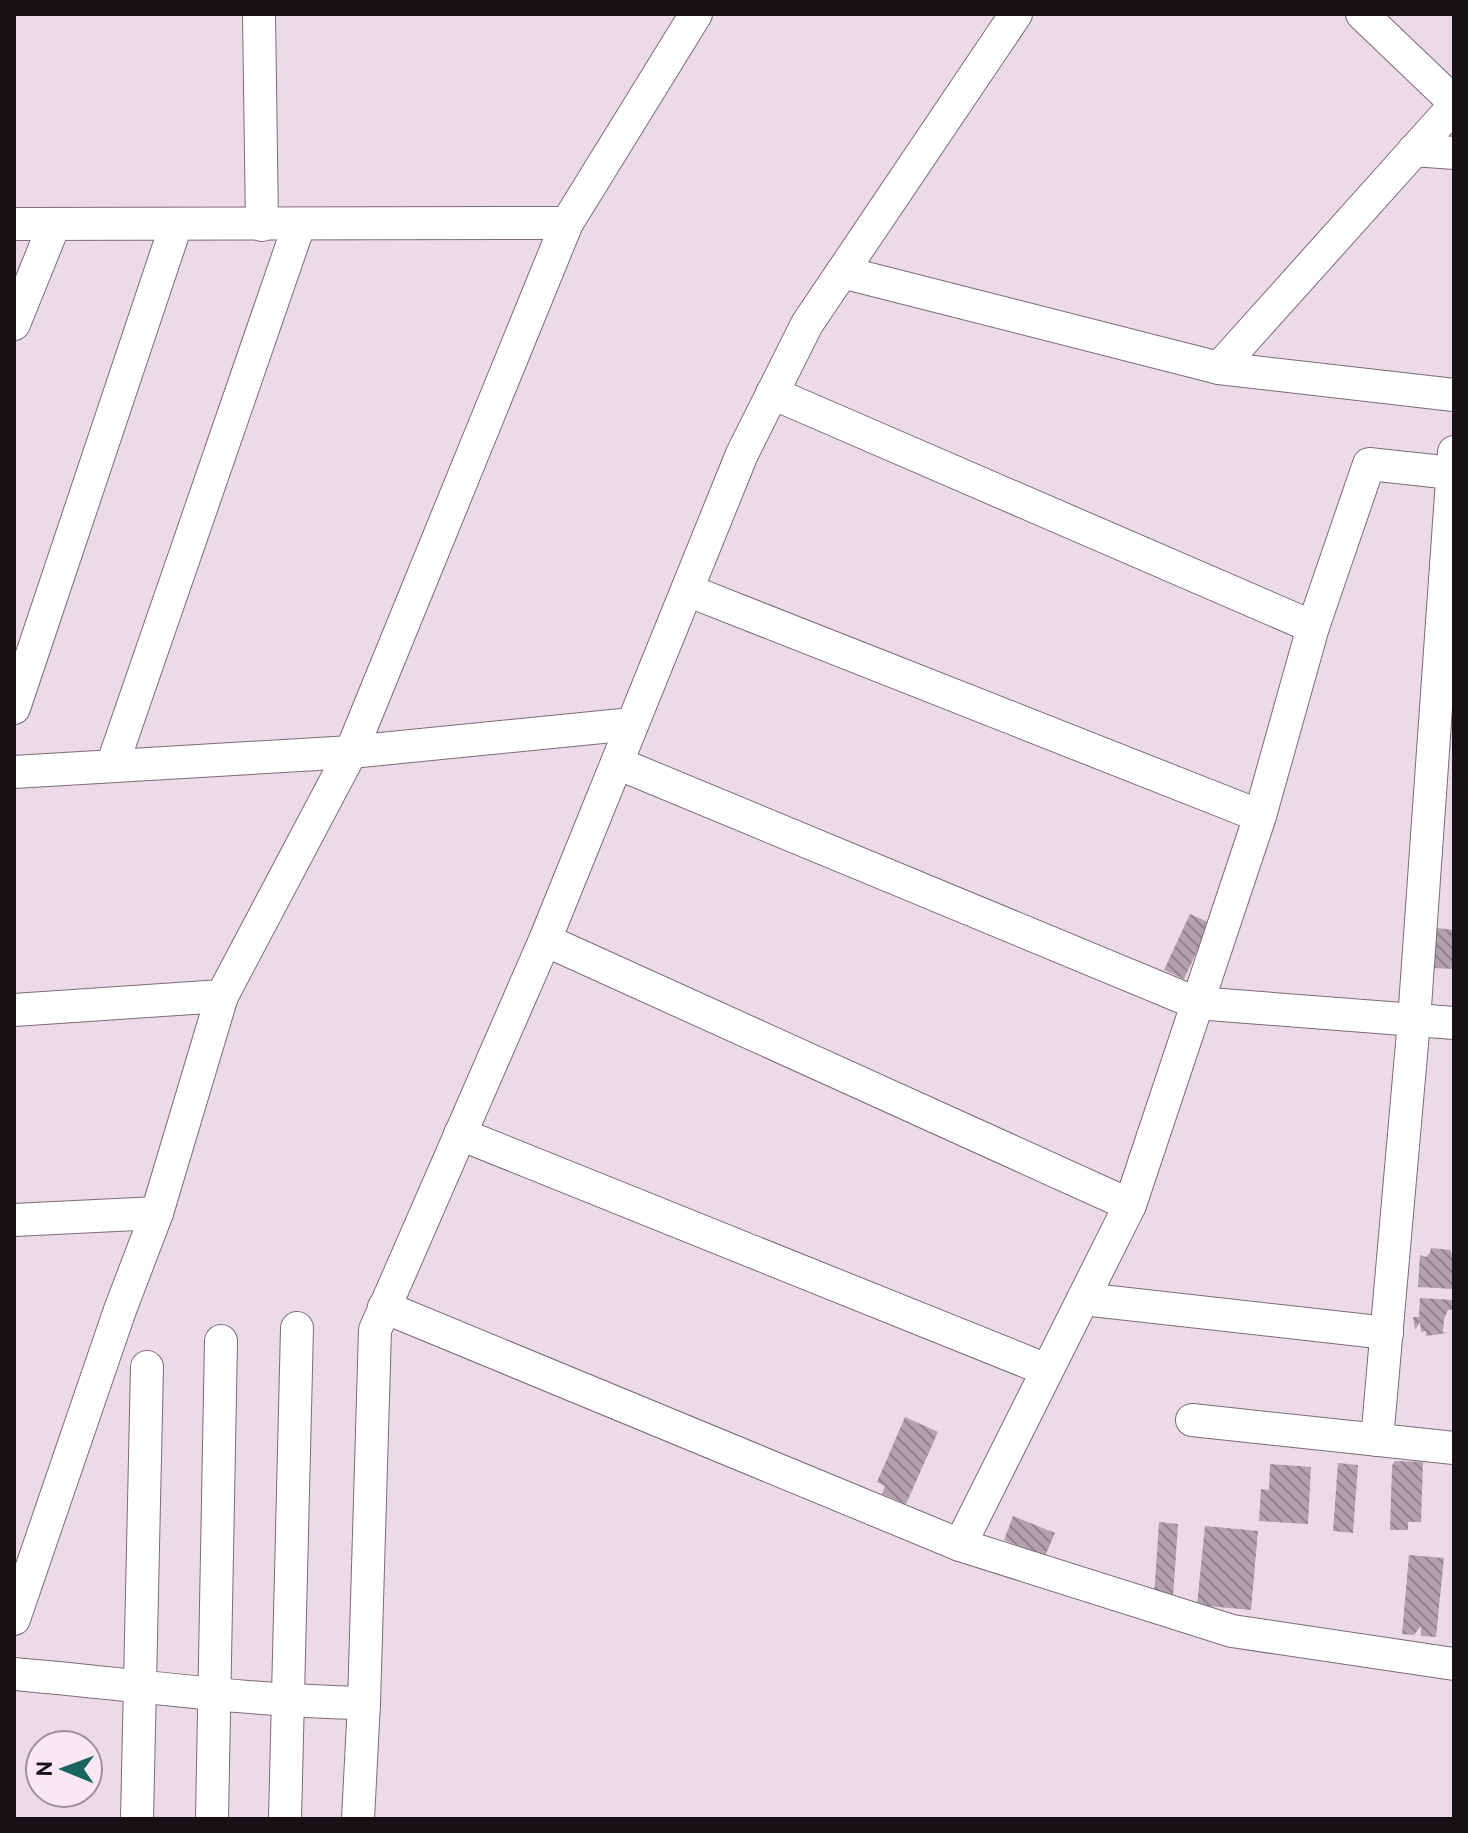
<svg xmlns="http://www.w3.org/2000/svg" width="1468" height="1833" font-family="Overpass,sans-serif">
	<defs>
		<pattern id="building-back-hatch" width="6" height="6" patternUnits="userSpaceOnUse" patternTransform="scale(2)"><rect width="6" height="6" fill="#b3a1ad"/><path d="M-1 5l2 2M0 0l6 6M5-1l2 2" fill="none" stroke="#91828c"/></pattern>
	</defs>
	<rect width="100%" height="100%" fill="#eddae7"/>
	<g fill="url(#building-back-hatch)">
		<polygon points="1190,914 1210,923 1184,979 1164,970"/>
		<polygon points="1437,928 1454,930 1454,969 1433,968"/>
		<polygon points="1431,1248 1451,1250 1451,1253 1454,1253 1454,1289 1418,1287 1420,1255 1426,1257 1430,1253"/>
		<polygon points="1420,1298 1454,1300 1454,1310 1448,1310 1444,1319 1443,1332 1447,1333 1426,1336 1426,1331 1421,1332 1420,1322 1415,1330 1413,1317 1419,1317"/>
		<polygon points="905,1417 938,1432 906,1504 882,1494 885,1486 877,1482"/>
		<polygon points="1395,1461 1423,1462 1421,1522 1408,1522 1408,1530 1390,1530 1392,1466"/>
		<polygon points="1338,1463 1358,1465 1353,1533 1333,1531"/>
		<polygon points="1270,1464 1311,1467 1308,1524 1259,1521 1261,1489 1269,1490"/>
		<polygon points="1013,1516 1055,1533 1045,1556 1004,1540"/>
		<polygon points="1159,1522 1178,1524 1173,1598 1154,1597"/>
		<polygon points="1205,1526 1258,1531 1251,1610 1197,1605"/>
		<polygon points="1409,1555 1444,1558 1436,1637 1421,1636 1421,1626 1414,1635 1402,1634"/>
	</g>
	<g fill="none" stroke-linecap="round" stroke-linejoin="round">
		<defs>
			<g id="street">
				<polyline points="259,14 262,225"/>
				<polyline points="1362,14 1454,102"/>
				<polyline points="1414,150 1454,153"/>
				<polyline points="14,224 567,223"/>
				<polyline points="842,272 1219,368 1454,395"/>
				<polyline points="14,324 54,225"/>
				<polyline points="1219,368 1454,106"/>
				<polyline points="772,393 1313,627"/>
				<polyline points="687,590 1260,816"/>
				<polyline points="14,708 176,225"/>
				<polyline points="617,763 1196,1003 1454,1023"/>
				<polyline points="112,766 299,225"/>
				<polyline points="14,772 351,752 632,724"/>
				<polyline points="545,940 1130,1205"/>
				<polyline points="14,1010 222,996"/>
				<polyline points="460,1134 1047,1370"/>
				<polyline points="14,1220 157,1213"/>
				<polyline points="1083,1299 1387,1333"/>
				<polyline points="384,1307 960,1545 1232,1631 1454,1664"/>
				<polyline points="1192,1420 1454,1448"/>
				<polyline points="1377,1440 1414,1021 1454,452"/>
				<polyline points="960,1545 1130,1205 1260,816 1313,627 1369,464 1452,473"/>
				<polyline points="14,1619 120,1310 157,1213 222,996 351,752 567,223 696,14"/>
				<path d="M14,1674C131,1684 246,1701 364,1703"/>
				<polyline points="137,1819 147,1367"/>
				<polyline points="212,1819 221,1341"/>
				<polyline points="285,1819 297,1328"/>
				<polyline points="358,1819 364,1703 375,1330 545,940 742,454 807,324 1016,14"/>
			</g>
		</defs>
		<use href="#street" stroke="#7c6b77" stroke-width="34"/>
		<use href="#street" stroke="#fff" stroke-width="32"/>
	</g>
	<rect width="1468" height="1833" fill="none" stroke="#171115" stroke-width="32"/>
	<g transform="translate(64 1769) rotate(271)"><circle r="38" fill="#fae7f4" stroke="#9f919b" stroke-width="2"/>
	<path d="M0-6L14 30L0 20L-14 30Z" fill="#186560"/>
	<text y="-12" font-size="22" font-weight="bold" text-anchor="middle" fill="#171115">N</text>
	</g>
</svg>
